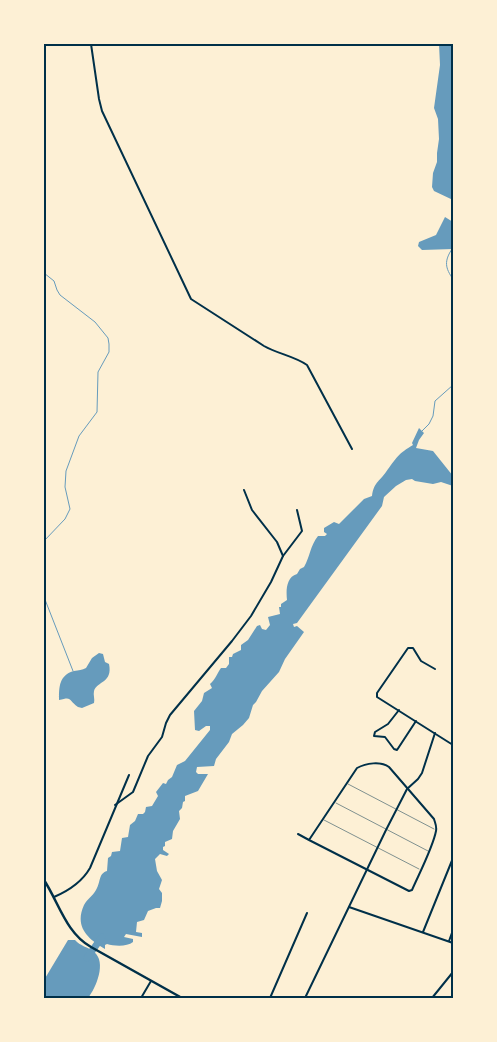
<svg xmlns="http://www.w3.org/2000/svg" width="497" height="1042" font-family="Raleway,sans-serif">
	<rect width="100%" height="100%" fill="#fdf0d5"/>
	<g fill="#669bbc">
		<polygon points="439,44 453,44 453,119 451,129 453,132 453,200 434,191 432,187 433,173 437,162 437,153 439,139 438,119 434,108 440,65"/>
		<polygon points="445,217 453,222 453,249 422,250 418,246 419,242 436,235"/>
		<path d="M419,428L424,433L419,440L416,448L433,451L453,476V486L441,482L433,484L415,481L412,479L406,480L396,486L384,497L382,506L297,623L293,624L294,627L297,626L304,632L285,659L279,672L262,691L256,702L253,705L249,718L243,725L232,734L229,742L216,759L214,766L197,767L196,772L198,774H208L198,791L185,796V801L183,802L182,808L179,811L180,819L173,831L172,839L165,842V846L163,847V850L169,854L167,856L160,854L155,859L157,871L162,880L159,889L162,893V901L160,908H156L148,911L144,920L137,922L136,932L142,933V937L126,934L124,937L133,939V942C127,947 114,946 107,944L105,945V949C88,939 74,927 84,905C87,899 93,896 96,890C101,882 98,874 107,871L108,858L111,856L112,852L120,851L122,838L128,837L130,825L135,821L138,814H143L145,812L146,807L152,806L158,796L156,792L163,783L166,784L168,780L172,777L177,765L185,761L210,730V726H206L199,731L195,730L194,711L202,701L204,693L212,688L210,684C216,679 217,673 221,668H226L229,664V657H232L233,654L241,650V645L248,640L257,626L260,625L262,629L266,630L270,625L268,617L280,614L279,607H281V604L287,600C286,591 286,577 297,574L300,569L304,567C310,557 310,546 318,536H325L327,534L324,532V528L334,522L339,524L364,499L372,496C374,482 379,482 386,472C396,458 399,453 413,445L412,443Z"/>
		<path d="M99,653L103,654L105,662L109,664C113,683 97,681 94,691C93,695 95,699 94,703L82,708L78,707C68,700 73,696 59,700C59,687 59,675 74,671C79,670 82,670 86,668L92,658Z"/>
		<path d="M68,940H75C80,946 88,947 94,952C107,962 96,988 88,998H44V980Z"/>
	</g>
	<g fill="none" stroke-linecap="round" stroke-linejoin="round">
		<g stroke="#669bbc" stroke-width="1">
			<path d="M452,249C444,261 445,268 453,279"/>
			<polyline points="44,273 54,281 57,290 60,295 95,322 108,338 109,344 109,352 98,372 97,412 79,436 66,471 65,487 70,509 65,519 44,541"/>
			<polyline points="422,431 429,424 433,416 435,401 453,385"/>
			<polyline points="44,597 73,671"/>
		</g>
		<polyline stroke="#669bbc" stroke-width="7" points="87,958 102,937"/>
		<g stroke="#003049" stroke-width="0.5">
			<polyline points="348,784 434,829"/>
			<polyline points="336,803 428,851"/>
			<polyline points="324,820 419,869"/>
		</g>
		<g stroke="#003049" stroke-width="2">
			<path d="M91,44L99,99L102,111L191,299L264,346C278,354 294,356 307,365L352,449"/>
			<polyline points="244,490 252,510 277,542 283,556"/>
			<polyline points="435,669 421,661 413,648 408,648 377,693 377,697 453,745"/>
			<polyline points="399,710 388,724 375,732 374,736 385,737 394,749 397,750 416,721"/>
			<polyline points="115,805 133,792 148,756 162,737 166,723 170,715 232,641 251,616 271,582 283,556 302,531 297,510"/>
			<path d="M298,834L309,840L409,891L412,890C419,874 433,847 436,831C437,826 435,823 434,819L389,767C381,761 366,763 357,768L309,840"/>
			<path d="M54,897C68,891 82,882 90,868L129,775"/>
			<polyline points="349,907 453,943"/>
			<polyline points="423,932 453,858"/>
			<polyline points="449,941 453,930"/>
			<polyline points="141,998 151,981"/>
			<polyline points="270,998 307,913"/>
			<polyline points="305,998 386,830 407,789 418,779 422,773 435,733"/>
			<polyline points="432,998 453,972"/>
		</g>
		<path stroke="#003049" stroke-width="2.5" d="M44,880C59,903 66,933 91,947L182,998"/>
	</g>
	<rect width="497" height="1042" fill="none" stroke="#fdf0d5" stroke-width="90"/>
	<rect x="45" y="45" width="407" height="952" fill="none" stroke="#003049" stroke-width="2"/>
</svg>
